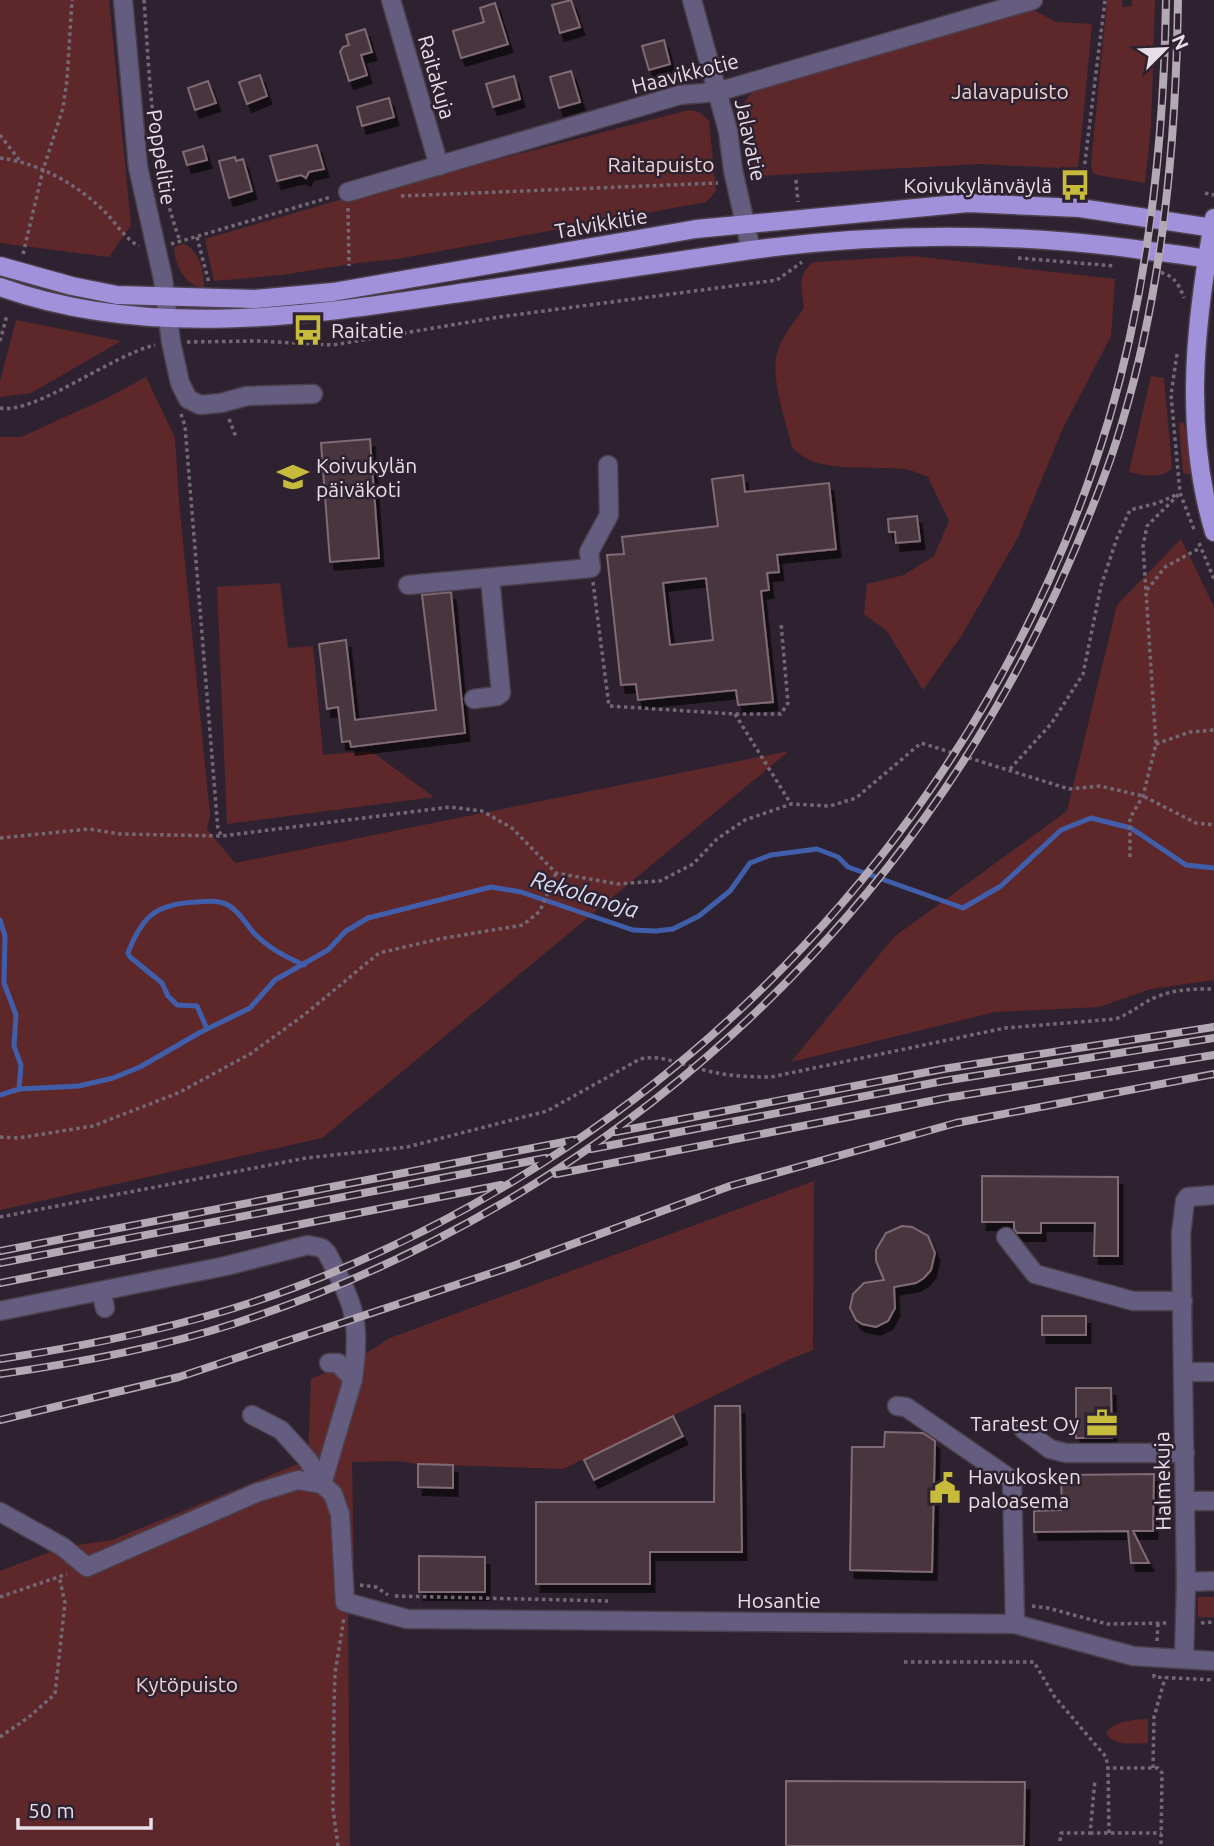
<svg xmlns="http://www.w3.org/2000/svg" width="1214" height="1846" font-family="Ubuntu,sans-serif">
	<defs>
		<filter id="shadow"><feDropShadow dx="4.5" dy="8" stdDeviation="0" flood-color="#0009"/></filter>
	</defs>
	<rect width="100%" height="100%" fill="#2f2230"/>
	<g fill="#5e282b">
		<polygon points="0,0 109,0 131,225 109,257 0,243"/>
		<polygon points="1107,0 1122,0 1122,7 1132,6 1132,0 1155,0 1151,126 1145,183 1097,175 1093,173 1091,164"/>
		<polygon points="1030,8 1056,22 1092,24 1078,169 979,164 757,176 741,107 752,92"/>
		<polygon points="689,110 699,112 709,121 716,191 706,202 397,259 358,263 281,275 214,281 205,239 329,203"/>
		<path d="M184,244C199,250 205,273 204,288C186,287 172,262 175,246Z"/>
		<path d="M913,256L1115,279L1111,336L1062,430L1018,537L962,635L923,690L887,631L864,614L867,584L904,575L934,556L949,521L928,477C920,474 911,469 902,469C870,465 815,475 792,447C786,423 769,373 778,350C783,335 795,321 804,308C802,290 796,274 814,262Z"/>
		<polygon points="16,320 121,341 31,393 0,397 0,382"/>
		<path d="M1151,376L1164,378L1172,468C1160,480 1143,475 1129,472Z"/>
		<polygon points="146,377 175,438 179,502 210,815 207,829 235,863 789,751 322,1138 0,1210 0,437 21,437 107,398"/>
		<path d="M1183,422C1189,439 1199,458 1189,475L1183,472L1179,423Z"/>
		<polygon points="1181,539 1214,607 1214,980 1151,989 1099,1007 995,1012 791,1062 894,937 1067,811 1117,605"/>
		<polygon points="280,583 288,648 313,646 323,755 371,751 434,797 227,824 217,587"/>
		<polygon points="814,1181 813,1350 790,1359 563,1469 418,1464 398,1461 352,1462 354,1581 349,1581 348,1626 350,1846 0,1846 0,1571 63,1547 112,1540 308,1460 311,1379 362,1356 390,1338"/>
		<rect x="1198" y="1597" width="16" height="20"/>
		<path d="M1148,1719V1743C1133,1743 1115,1747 1106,1733C1115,1720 1134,1720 1148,1719Z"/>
	</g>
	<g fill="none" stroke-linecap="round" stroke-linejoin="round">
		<g stroke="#405eaa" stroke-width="5">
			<polyline points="0,920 5,936 4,983 16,1015 14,1046 21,1065 19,1089"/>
			<path d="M207,1029L197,1006L177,1005L168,996L162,983L130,957L128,953C142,916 156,904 196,902C208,901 218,900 228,905C240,912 245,923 254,933C268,948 286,957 304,965"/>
			<polyline points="0,1095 19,1089 79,1086 113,1078 140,1067 199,1033 250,1008 275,980 328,950 346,931 368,918 491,887 521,892 633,930 656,931 673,929 699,916 730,891 750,863 771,855 817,849 838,857 848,867 963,908 1001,886 1061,830 1091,818 1131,828 1186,865 1214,868"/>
		</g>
	</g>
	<g fill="#49353e" stroke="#806a74" stroke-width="2" fill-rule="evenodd" filter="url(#shadow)">
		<polygon points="571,0 580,27 560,33 552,5"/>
		<polygon points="495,3 508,44 461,58 453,31 484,22 480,8"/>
		<polygon points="365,29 372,52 361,55 367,75 349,81 340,52 343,47 349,45 346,35"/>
		<polygon points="664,40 670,64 649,70 642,46"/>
		<polygon points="571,71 580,102 559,108 550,77"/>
		<polygon points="260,75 267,96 247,104 239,82"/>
		<polygon points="514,76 520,99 493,107 486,84"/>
		<polygon points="208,81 216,103 195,110 188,88"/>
		<polygon points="389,98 394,117 362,126 357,107"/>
		<polygon points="317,145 324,169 309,172 306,178 301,175 277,181 270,156"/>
		<polygon points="203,146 207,160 187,165 183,152"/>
		<polygon points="235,157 236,161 243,159 252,191 229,198 219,161"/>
		<polygon points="370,439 379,558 330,562 321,443"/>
		<path d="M743,475L745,492L829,483L836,549L777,555L779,572L767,573L769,590L761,591L773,702L738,705L736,690L638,700L636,684L621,685L607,555L624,554L622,537L718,526L712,479ZM706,578L713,640L670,645L663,583Z"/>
		<polygon points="917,516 920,541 896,543 895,532 889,532 888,519"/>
		<polygon points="451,592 465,733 351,747 350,741 342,742 338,707 327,709 319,644 346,640 355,720 436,710 422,595"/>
		<polygon points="982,1176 1118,1177 1118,1256 1094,1256 1095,1223 1041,1223 1041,1233 1017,1233 1014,1229 1014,1222 982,1222"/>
		<polygon points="902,1226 912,1227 928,1236 935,1253 931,1270 924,1278 916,1283 894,1287 895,1308 888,1321 876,1327 862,1324 856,1320 850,1308 853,1294 864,1283 884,1280 876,1261 876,1250 886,1233"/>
		<rect x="1042" y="1316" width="44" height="19"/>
		<polygon points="1076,1388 1111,1388 1112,1438 1076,1438"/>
		<polygon points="715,1406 740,1406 742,1552 650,1552 650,1584 536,1584 536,1502 714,1502"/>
		<polygon points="673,1416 683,1436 594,1480 584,1460"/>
		<polygon points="885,1432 923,1433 935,1441 932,1572 850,1570 852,1447 884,1447"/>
		<polygon points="418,1464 453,1465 453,1488 418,1487"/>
		<polygon points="1154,1474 1153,1531 1133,1531 1149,1563 1131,1563 1128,1531 1034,1532 1034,1511 1062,1510 1061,1475"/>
		<polygon points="419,1556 485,1557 485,1592 419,1592"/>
		<polygon points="786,1781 1025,1782 1024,1846 786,1846"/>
	</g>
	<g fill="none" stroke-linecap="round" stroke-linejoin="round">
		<defs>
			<g id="minor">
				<polyline points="123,0 138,167 163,279 171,342 180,383 188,399 200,405 221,403 247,396 313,394"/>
				<polyline points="391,0 439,166"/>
				<polyline points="692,0 728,131 733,170 751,250"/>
				<polyline points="348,192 680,95 717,92 1033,0"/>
				<polyline points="408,585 591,568 589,552 609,515 608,465"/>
				<polyline points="474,699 497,696 501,693 490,578"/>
				<polyline points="1006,1237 1035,1274 1133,1301 1183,1301"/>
				<polyline points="101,1291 105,1308"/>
				<path d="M0,1311L226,1266L308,1245L322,1248L327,1253C354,1306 361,1318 353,1379"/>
				<polyline points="1184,1372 1214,1372"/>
				<polyline points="897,1406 906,1407 1012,1480 1015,1624"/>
				<polyline points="252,1415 281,1430 308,1460 322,1484"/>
				<polyline points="1023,1429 1050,1449 1066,1453 1185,1453"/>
				<polyline points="322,1484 353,1379 338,1363 329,1363"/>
				<polyline points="1186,1501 1214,1501"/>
				<polyline points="0,1512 63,1547 87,1567 256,1493 298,1480 322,1484 333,1494 340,1514 345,1602 407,1619 1015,1624 1133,1656 1214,1661"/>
				<polyline points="1186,1582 1214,1581"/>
				<polyline points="1184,1659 1186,1582 1181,1234 1185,1201 1188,1197 1214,1195"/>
			</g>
			<g id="major">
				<path d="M1214,218C1195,322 1183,428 1214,532"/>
				<polyline points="0,266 72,286 117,295 255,299 333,292 696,229 968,203 1080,208 1214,228"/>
				<path d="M0,287C152,341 312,315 467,292C562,278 657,264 751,250C878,233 1007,232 1135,249C1161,253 1188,254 1214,261"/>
			</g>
		</defs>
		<use href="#minor" stroke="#4c404d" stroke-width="21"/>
		<use href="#major" stroke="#4c404d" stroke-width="21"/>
		<g stroke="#746875" stroke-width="3.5" stroke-dasharray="3.5 3.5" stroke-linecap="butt">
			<path d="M144,0C150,81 152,165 180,241"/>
			<polyline points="0,135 20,161"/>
			<path d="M0,158C39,163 77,184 105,212C116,223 125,239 139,246"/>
			<polyline points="1083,178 1105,0"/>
			<polyline points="796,180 798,202"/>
			<polyline points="1205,193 1214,195"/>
			<polyline points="401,196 718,183"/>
			<polyline points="348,208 349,266"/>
			<polyline points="197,237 209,283"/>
			<polyline points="171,244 331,197"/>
			<polyline points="23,254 43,170 63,108 67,80 72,0"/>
			<polyline points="1018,258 1115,266"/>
			<path d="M1154,271C1172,274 1178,281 1184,298"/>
			<polyline points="0,341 7,315"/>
			<polyline points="187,342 257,341 333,345 499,317 777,280 802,262"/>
			<polyline points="1177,354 1171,395 1180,493 1195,532"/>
			<path d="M0,408C34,415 112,355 155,345"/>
			<polyline points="181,414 185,426 218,830 222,836"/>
			<polyline points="229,419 236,437"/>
			<polyline points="1199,543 1214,579"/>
			<polyline points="593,582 609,706 735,714 781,714 788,703 781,623"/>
			<polyline points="1147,590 1165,567 1200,548"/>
			<polyline points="735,714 791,804"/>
			<polyline points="1156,744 1190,732 1214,730"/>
			<polyline points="1010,769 1051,724 1083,674 1101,586 1117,538 1130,510 1158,503 1178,494"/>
			<polyline points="0,838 89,829 120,834 222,836 450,807 482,811 512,828 556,873 618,884 660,881 693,864 717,839 745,820 791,804 830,806 856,798 921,743 1069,789 1100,786 1143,796 1196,823 1214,825"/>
			<polyline points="1130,857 1130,818 1143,796 1156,744 1143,546 1147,526 1179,494"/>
			<polyline points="0,1137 18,1138 93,1126 178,1093 250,1054 304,1015 379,953 439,939 523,925 540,911 556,873"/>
			<path d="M0,1217L306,1158L407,1147L547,1111L640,1059C662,1054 682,1065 704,1070C727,1076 748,1077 771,1077L1005,1028L1115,1019C1133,1013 1142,1002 1159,996C1176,989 1195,989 1214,989"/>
			<polyline points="360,1585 376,1587 388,1595"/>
			<polyline points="395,1596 608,1601"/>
			<polyline points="0,1597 67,1574"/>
			<polyline points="1032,1606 1048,1608 1107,1624 1169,1623"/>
			<polyline points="1201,1623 1214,1622"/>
			<polyline points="1157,1641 1158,1623"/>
			<polyline points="904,1662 1034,1662 1054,1696 1106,1757 1108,1768"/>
			<polyline points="1154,1674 1154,1677 1214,1680"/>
			<polyline points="0,1737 29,1717 55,1694 65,1603 59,1576"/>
			<polyline points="1153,1768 1154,1717 1165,1678"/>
			<polyline points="1090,1833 1161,1833"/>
			<polyline points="1109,1833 1108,1768 1158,1768 1162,1773 1161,1846"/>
			<polyline points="1060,1841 1061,1833 1090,1833 1095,1780"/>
			<polyline points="338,1846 333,1809 334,1705 335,1673 344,1618"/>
		</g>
		<use href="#minor" stroke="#645d80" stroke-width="18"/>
		<use href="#major" stroke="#a191da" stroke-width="18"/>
		<defs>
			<g id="rail">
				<polyline points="615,1132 943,1069 1214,1027"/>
				<polyline points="591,1149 943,1081 1214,1038"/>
				<polyline points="556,1174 946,1098 1214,1055"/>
				<polyline points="0,1251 574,1140"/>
				<polyline points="0,1263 546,1158"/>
				<polyline points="0,1283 501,1185"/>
				<path d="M0,1359C100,1344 201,1323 296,1287C682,1141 991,815 1109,419C1149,283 1164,141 1166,0"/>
				<path d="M0,1374C78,1363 158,1348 233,1324C608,1203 913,924 1069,563C1089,517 1108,471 1122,423C1163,287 1176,142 1178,0"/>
				<polyline points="0,1420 179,1377 513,1266 730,1186 956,1123 1214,1074"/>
			</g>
		</defs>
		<use href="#rail" stroke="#b3a9b4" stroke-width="8"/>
		<use href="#rail" stroke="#2f2230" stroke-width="5" stroke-dasharray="16" stroke-linecap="butt"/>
	</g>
	<defs>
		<symbol id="bus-bare" viewBox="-9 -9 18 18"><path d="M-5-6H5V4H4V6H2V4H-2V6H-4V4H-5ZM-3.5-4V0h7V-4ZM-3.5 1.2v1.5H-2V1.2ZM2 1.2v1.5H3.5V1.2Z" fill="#c7bb3b" stroke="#2f2230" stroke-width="2.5" paint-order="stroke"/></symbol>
		<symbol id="school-bare" viewBox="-9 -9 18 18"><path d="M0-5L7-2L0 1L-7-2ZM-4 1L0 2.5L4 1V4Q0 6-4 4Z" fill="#c7bb3b" stroke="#2f2230" stroke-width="2.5" paint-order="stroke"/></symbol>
		<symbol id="office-bare" viewBox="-9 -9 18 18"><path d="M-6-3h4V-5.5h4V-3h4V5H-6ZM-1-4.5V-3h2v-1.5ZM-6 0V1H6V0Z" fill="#c7bb3b" stroke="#2f2230" stroke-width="2.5" paint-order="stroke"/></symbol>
		<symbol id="civic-bare" viewBox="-9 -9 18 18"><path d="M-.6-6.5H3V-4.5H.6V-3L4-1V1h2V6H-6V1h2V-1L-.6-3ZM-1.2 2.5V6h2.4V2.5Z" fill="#c7bb3b" stroke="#2f2230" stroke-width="2.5" paint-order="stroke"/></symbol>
	</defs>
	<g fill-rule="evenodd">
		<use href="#bus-bare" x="1053" y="163" width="44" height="44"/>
		<use href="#bus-bare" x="286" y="308" width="44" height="44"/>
		<use href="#school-bare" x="271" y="455" width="44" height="44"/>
		<use href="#office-bare" x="1080" y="1401" width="44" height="44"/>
		<use href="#civic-bare" x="923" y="1466" width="44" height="44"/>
	</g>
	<g text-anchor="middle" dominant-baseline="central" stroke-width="5" stroke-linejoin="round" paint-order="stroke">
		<g font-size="21" fill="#e7dee8" stroke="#2f2230">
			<text transform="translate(685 73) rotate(-14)">Haavikkotie</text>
			<text transform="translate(437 77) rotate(74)">Raitakuja</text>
			<text transform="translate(751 140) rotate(78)">Jalavatie</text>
			<text transform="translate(162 157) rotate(81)">Poppelitie</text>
			<text transform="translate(601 223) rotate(-10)">Talvikkitie</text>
			<text transform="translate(1162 1481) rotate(-91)">Halmekuja</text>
			<text x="779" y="1600">Hosantie</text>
		</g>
		<g font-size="21" fill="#eed3d2" stroke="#2f2230">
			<text x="1010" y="91">Jalavapuisto</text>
			<text x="661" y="164">Raitapuisto</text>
			<text x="187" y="1684">Kytöpuisto</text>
		</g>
		<g font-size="21" fill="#e7dee8" stroke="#2f2230" text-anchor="start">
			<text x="1052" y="185" text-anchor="end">Koivukylänväylä</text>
			<text x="331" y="330">Raitatie</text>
			<text x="316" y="465">Koivukylän<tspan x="316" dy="24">päiväkoti</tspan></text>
			<text x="1079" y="1423" text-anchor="end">Taratest Oy</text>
			<text x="968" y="1476">Havukosken<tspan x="968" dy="24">paloasema</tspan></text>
		</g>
		<g font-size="23" font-style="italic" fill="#d4def4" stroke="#2f2230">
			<text transform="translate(585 894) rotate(17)">Rekolanoja</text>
		</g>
	</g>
	<g transform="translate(1165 49) rotate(66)" stroke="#2f2230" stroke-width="5" paint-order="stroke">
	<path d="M0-5L12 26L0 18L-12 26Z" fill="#e7dee8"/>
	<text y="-10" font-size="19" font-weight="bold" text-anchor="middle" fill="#e7dee8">N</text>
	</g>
	<path d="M18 1818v10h133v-10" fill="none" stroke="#e7dee8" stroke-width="3.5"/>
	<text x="28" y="1818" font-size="21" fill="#e7dee8" stroke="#2f2230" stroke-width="5" paint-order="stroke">50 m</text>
</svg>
